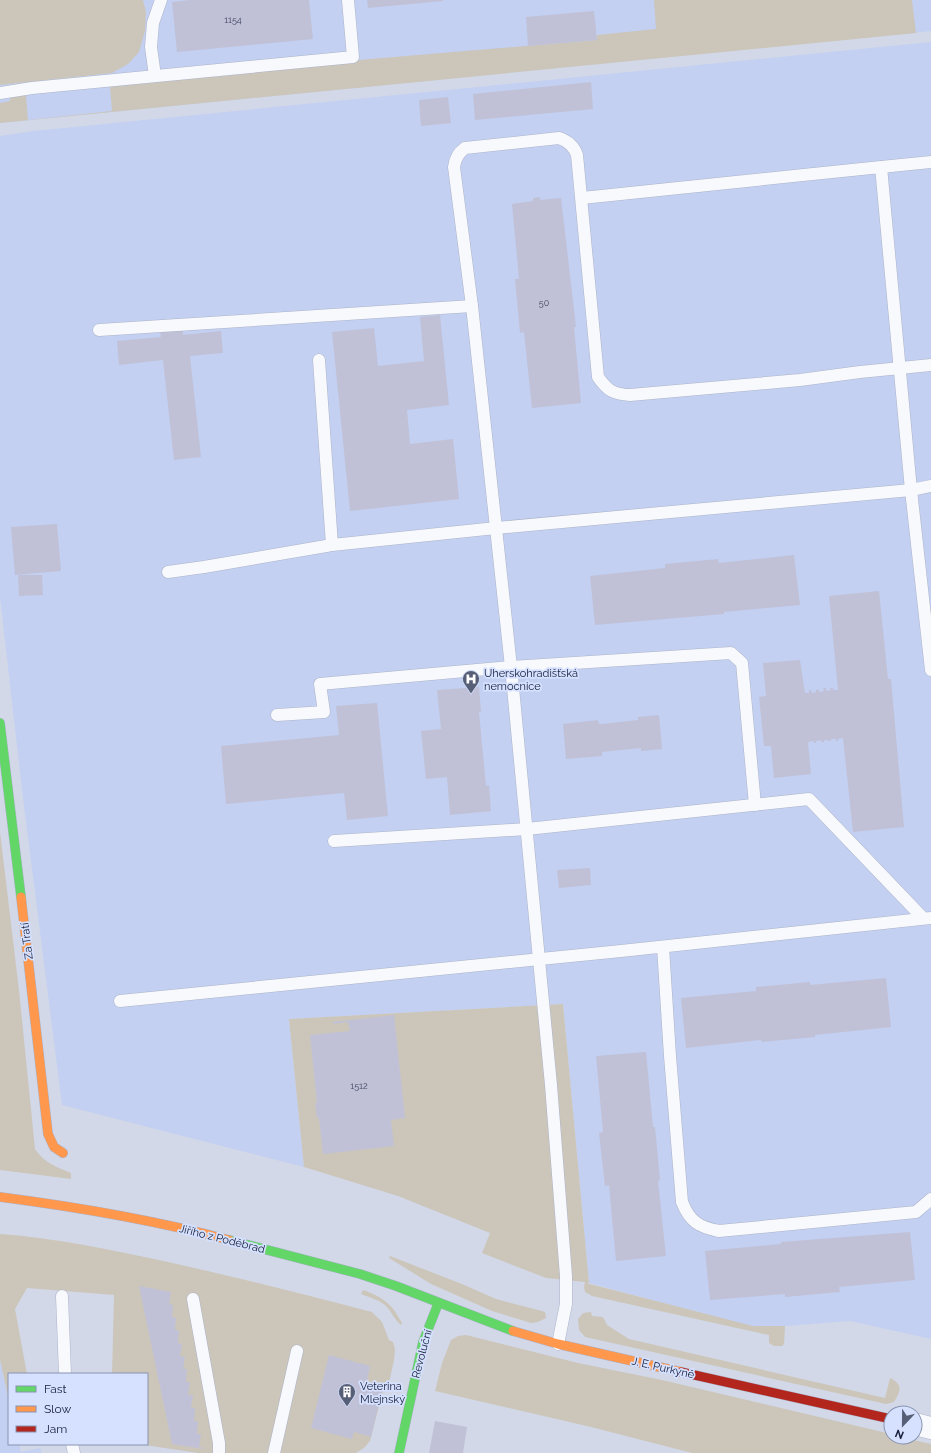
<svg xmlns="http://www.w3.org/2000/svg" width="931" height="1453" font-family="Raleway,sans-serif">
	<rect width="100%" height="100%" fill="#d2d8e8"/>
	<g fill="#c3d0f1">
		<polygon points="0,0 931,0 931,31 0,123"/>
		<polygon points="931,42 931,1339 850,1321 785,1326 753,1327 589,1283 563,1004 289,1019 304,1167 62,1105 22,790 0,597 0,136 33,131"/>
		<polygon points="0,1360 9,1401 9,1444 19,1444 21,1452 40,1448 42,1453 0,1453"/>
	</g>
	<g fill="#ccc6ba">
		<polygon points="0,0 143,0 146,12 145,31 139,52 128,64 112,73 0,85"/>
		<polygon points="654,0 912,0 916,33 0,123 0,103 10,101 10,96 26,95 28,120 112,111 110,87 370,59 597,40 597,35 656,29"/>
		<path d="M0,832L19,990L35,1149C44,1163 57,1167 71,1173V1179L0,1170Z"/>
		<polygon points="563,1004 589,1283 586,1283 753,1326 785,1326 784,1344 782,1346 774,1346 769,1343 769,1335 592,1296 585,1292 584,1287 585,1282 546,1278 482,1253 490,1233 398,1196 304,1167 289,1019"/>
		<path d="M0,1234C57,1238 112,1250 168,1262C236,1277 304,1294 372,1312L382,1322L389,1340L393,1342L395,1349L394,1360L389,1383H385L370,1441L365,1447L356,1453H198L138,1444H147V1374H112L114,1295L27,1288L15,1309L27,1374H9V1401L0,1360Z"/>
		<polygon points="390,1256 462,1284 496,1299 542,1311 545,1312 546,1318 538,1322 531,1323 492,1311 431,1284 389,1258"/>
		<path d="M363,1290C383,1297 392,1304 402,1323L401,1325C395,1320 392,1313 387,1307C380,1300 371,1298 361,1294Z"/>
		<path d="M591,1312L592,1316L603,1317L607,1325L629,1339L885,1398L890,1378C903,1384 901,1391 894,1402L886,1404L585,1337L579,1330L578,1319L583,1313Z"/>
		<path d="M466,1335L578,1363L662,1380L891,1434V1437C905,1437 917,1441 931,1444V1453H692L591,1427L435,1391L442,1363L451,1340L458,1336Z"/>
	</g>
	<g fill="#c0c1d7">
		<polygon points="190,0 309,0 313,39 177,52 172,2"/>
		<polygon points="367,0 443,0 443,1 368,8"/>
		<polygon points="594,11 597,40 528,46 526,17"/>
		<polygon points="591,82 593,109 475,120 473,94"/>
		<polygon points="448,97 451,123 421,126 419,100"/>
		<polygon points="540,197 540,200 561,198 576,327 574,327 581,403 532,408 524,332 520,333 515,279 519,279 512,204 533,201 533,198"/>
		<polygon points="440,315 449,405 407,410 410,444 453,439 459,499 350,511 332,332 374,328 378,366 424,361 420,317"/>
		<polygon points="183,328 183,335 221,331 223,353 190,356 201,457 174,460 163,360 119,365 117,341 161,337 160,331"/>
		<polygon points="57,524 61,571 15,575 11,527"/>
		<polygon points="794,555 800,605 724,612 724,614 595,625 590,576 665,568 665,564 718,559 719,563"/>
		<polygon points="18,575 42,575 43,595 19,596"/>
		<polygon points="879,591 888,679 891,679 904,827 853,832 843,738 838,739 838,741 836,741 836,739 831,739 831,741 824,740 824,742 821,742 821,740 816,741 816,743 814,743 814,741 808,742 811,774 774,778 771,746 764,746 759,697 766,696 763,663 800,660 805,693 809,693 809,690 811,690 812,693 816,692 816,690 819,689 819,692 824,691 823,688 826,688 826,691 831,690 830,688 833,688 833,690 838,690 829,596"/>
		<polygon points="479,687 481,712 479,712 486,786 489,785 491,811 450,815 447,777 426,779 421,731 441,729 437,690"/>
		<polygon points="377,703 388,816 347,820 344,793 226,804 221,746 339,735 336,706"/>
		<polygon points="659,715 662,749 641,751 641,748 602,752 602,756 566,759 563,724 598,720 599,724 602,724 638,720 638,717"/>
		<polygon points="590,868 591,885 559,888 557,870"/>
		<polygon points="886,978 891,1027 815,1035 815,1037 762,1042 761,1040 686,1048 681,998 756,991 756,987 810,982 810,985"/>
		<polygon points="394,1015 405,1118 391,1120 394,1146 323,1154 319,1118 317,1118 315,1103 317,1103 310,1035 350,1031 348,1022 333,1024 333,1022"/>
		<polygon points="646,1052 653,1127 655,1127 660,1180 658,1181 666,1256 616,1261 609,1185 605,1186 599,1133 603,1132 596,1056"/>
		<polygon points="910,1232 915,1280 839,1287 840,1292 785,1297 785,1294 710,1300 705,1251 781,1244 781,1242"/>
		<polygon points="139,1286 171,1292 169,1304 173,1305 172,1317 176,1318 175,1330 179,1331 178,1343 182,1344 180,1356 185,1357 183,1369 187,1369 186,1382 190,1382 188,1395 193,1395 191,1408 195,1408 194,1421 198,1421 197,1434 201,1434 199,1447 204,1448 204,1449 172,1444"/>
		<polygon points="329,1355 370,1366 367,1381 383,1386 371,1437 354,1432 352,1439 311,1428"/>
		<polygon points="435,1421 467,1427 463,1453 429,1453"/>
	</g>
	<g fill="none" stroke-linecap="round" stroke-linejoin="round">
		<defs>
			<g id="lane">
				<polyline points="155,76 151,47 153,23 161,0"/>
				<polyline points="0,93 32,88 353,57 348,0"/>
				<polyline points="881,167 931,162"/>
				<polyline points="582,198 881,167 911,490 931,670"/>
				<polyline points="99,330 472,306"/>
				<polyline points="319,360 332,545"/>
				<polyline points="168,572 204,567 332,545 496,528 911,490 931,486"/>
				<polyline points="277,715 324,712 320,684 511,667 731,653 742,663 755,805"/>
				<polyline points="334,841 527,829 809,799 923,918"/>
				<path d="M663,947L670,1056L682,1202C690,1222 699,1227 719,1231L916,1212L931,1199"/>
				<polyline points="120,1001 621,951 931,918"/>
				<polyline points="62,1296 65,1374"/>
				<polyline points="193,1299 219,1443 219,1453"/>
				<path d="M558,1344L566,1304V1276L551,1085L511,667L472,306L454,167C455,159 458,153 465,148L559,138C568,141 574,146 577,155L598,377C608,391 613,394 630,395L800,380L860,372L931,365"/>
				<polyline points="72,1444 74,1453"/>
				<polyline points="274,1453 297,1351"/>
			</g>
			<polyline id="street" points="915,1424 931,1428"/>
			<g id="fast">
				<polyline points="0,723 21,897"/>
				<polyline points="229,1240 360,1274 396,1286 513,1331"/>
				<polyline points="399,1453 423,1342 438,1304"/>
			</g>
			<g id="slow">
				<polyline points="21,897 48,1134 54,1147 63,1153"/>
				<path d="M0,1197C77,1207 154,1220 229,1240"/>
				<polyline points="513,1331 558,1344 681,1372"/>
			</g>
			<polyline id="jam" points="681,1372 891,1419"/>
		</defs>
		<use href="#lane" stroke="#acb4ca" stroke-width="13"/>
		<use href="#street" stroke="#acb4ca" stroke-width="23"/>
		<use href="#fast" stroke="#acb4ca" stroke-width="10"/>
		<use href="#slow" stroke="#acb4ca" stroke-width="10"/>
		<use href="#jam" stroke="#acb4ca" stroke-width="10"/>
		<use href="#lane" stroke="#f8f9fc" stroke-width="12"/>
		<use href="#street" stroke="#f8f9fc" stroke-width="22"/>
		<use href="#fast" stroke="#63d668" stroke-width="9"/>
		<use href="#slow" stroke="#ff974d" stroke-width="9"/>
		<use href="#jam" stroke="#b3261e" stroke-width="9"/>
	</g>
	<defs>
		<symbol id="hospital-pin" viewBox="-11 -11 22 30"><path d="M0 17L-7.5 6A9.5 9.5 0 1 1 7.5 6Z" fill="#575f77" stroke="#d5e1ff"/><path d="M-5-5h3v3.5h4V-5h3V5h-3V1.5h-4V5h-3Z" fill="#fff"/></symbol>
		<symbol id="building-pin" viewBox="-11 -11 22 30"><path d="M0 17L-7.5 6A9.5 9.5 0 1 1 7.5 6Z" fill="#575f77" stroke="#d5e1ff"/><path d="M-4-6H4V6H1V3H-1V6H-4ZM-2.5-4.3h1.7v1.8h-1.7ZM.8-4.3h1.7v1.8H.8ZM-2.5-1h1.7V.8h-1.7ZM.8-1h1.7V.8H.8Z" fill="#fff"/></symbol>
	</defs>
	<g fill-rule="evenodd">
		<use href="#hospital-pin" x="461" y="669" width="20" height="27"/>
		<use href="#building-pin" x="337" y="1382" width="20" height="27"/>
	</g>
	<g text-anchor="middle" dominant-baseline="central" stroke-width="3.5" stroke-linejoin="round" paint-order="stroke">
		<g font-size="9" fill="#404862">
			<text x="233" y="20">1154</text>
			<text x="544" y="303">50</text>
			<text x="359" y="1086">1512</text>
		</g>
		<g font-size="11" fill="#151e3a" stroke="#d5e1ff" text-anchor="start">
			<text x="484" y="673">Uherskohradišťská<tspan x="484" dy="13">nemocnice</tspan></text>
			<text x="360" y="1386">Veterina<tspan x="360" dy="13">Mlejnský</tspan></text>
		</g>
		<g font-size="11" fill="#151e3a" stroke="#d5e1ff">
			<text transform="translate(27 941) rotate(-97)">Za Tratí</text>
			<text transform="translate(222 1239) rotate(14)">Jiřího z Poděbrad</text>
			<text transform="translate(422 1354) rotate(-75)">Revoluční</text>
			<text transform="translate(663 1368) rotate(13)">J. E. Purkyně</text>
		</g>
	</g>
	<rect x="8" y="1373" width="140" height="72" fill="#d5e1ff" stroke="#8893b0"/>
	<rect x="16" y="1386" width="20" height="6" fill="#63d668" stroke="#8893b0"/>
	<text x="44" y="1393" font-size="12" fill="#151e3a">Fast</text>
	<rect x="16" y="1406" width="20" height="6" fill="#ff974d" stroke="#8893b0"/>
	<text x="44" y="1413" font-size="12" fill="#151e3a">Slow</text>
	<rect x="16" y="1426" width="20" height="6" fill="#b3261e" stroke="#8893b0"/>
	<text x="44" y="1433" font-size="12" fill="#151e3a">Jam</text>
	<g transform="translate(903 1425) rotate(202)"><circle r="19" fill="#d5e1ff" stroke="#8893b0"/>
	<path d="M0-3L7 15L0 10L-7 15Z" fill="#575f77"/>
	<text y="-6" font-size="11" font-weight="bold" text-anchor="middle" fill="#151e3a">N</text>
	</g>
</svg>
